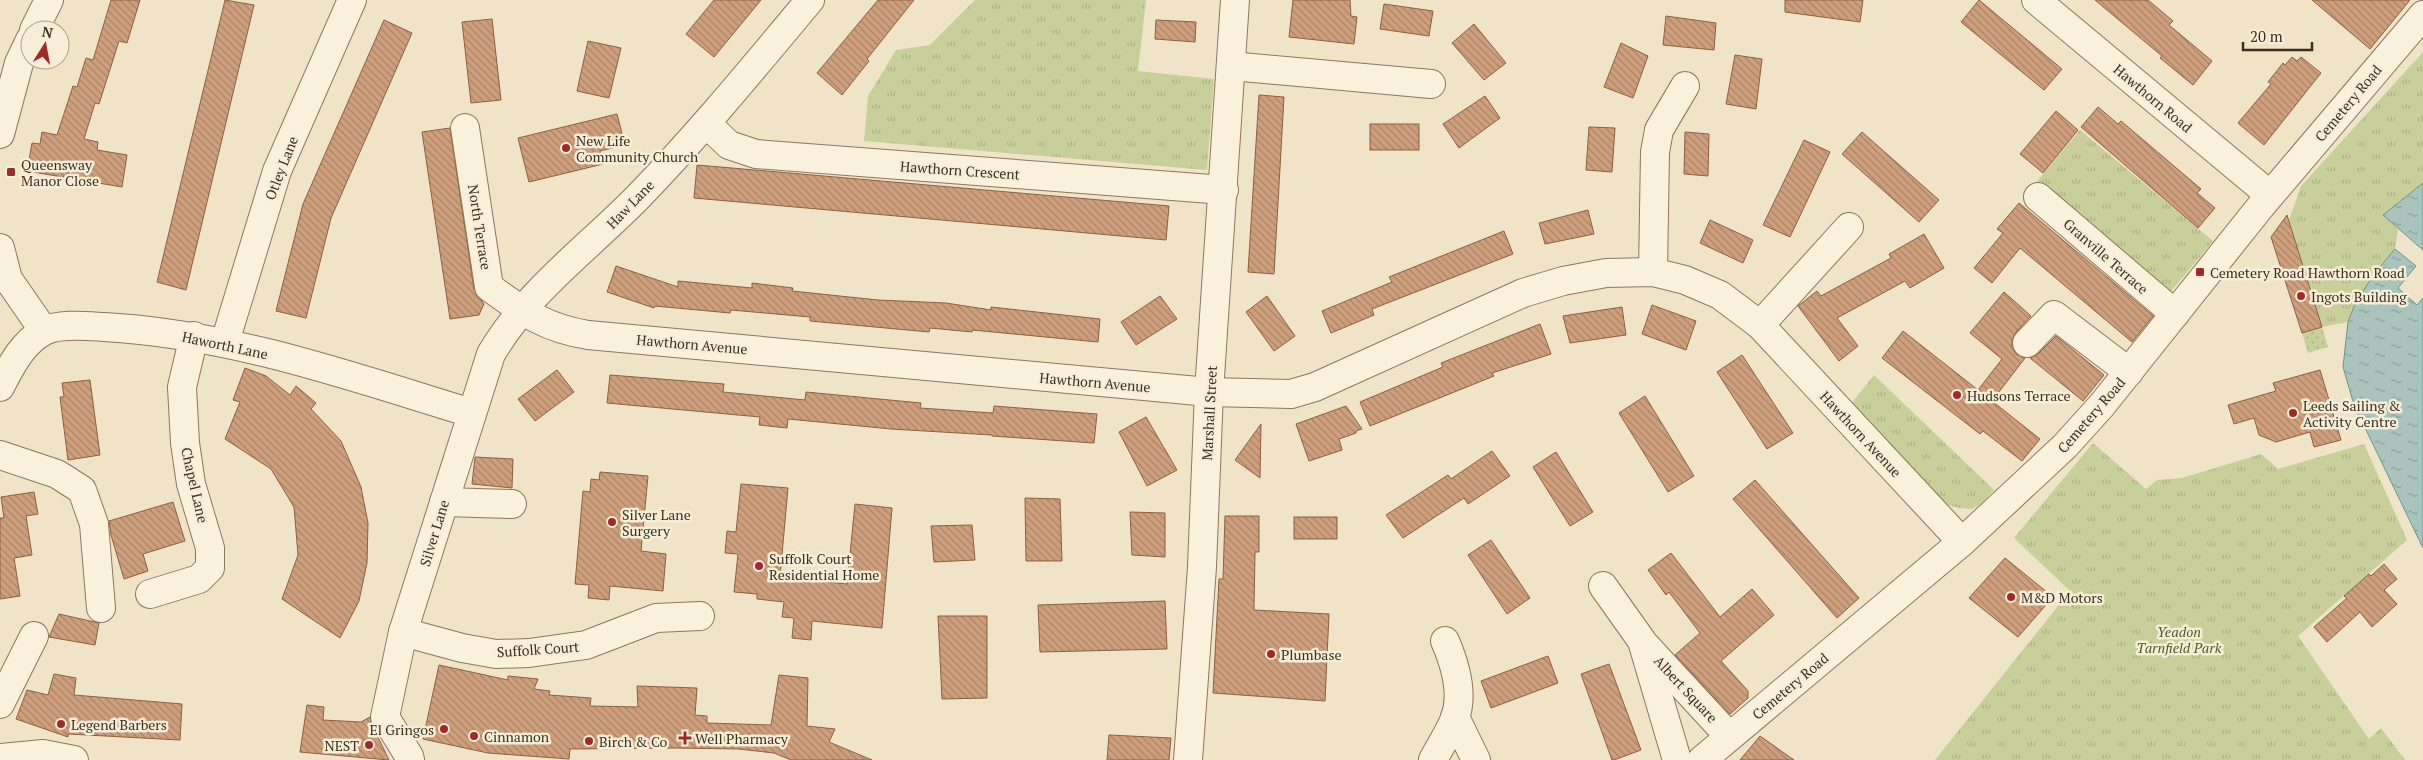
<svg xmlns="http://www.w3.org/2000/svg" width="2423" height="760" font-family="'PT Serif',serif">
	<defs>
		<pattern id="park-tufts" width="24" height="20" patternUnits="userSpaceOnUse" patternTransform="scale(1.25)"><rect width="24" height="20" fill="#c9cf9b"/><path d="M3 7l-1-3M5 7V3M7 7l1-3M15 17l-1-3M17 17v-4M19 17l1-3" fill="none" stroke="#aeb285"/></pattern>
		<pattern id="garden-dots" width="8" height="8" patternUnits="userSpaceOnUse" patternTransform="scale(1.25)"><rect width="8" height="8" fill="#c9cf9b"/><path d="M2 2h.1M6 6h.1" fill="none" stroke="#aeb285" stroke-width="1.8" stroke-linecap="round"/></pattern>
		<pattern id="water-ripples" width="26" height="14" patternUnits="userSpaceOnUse" patternTransform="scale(1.25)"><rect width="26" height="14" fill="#a9c4bc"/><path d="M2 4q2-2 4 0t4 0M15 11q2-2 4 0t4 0" fill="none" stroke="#8ba098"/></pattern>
		<pattern id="building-back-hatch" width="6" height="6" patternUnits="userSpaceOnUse" patternTransform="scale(1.25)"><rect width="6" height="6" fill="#cf9f7d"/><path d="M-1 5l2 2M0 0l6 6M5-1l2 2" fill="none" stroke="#a98266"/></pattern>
	</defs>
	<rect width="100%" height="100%" fill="#f0e4c8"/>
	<g fill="url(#park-tufts)">
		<polygon points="975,0 1146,0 1138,71 1214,79 1207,170 864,141 868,96 896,50 930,45"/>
		<polygon points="2423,52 2423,183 2384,215 2398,229 2395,249 2374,274 2355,304 2348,322 2322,327 2289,220 2301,186"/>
		<polygon points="2080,130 2213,241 2168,295 2034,185"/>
		<path d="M1874,375L1994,490C1974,511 1976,512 1947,505L1850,405Z"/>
		<polygon points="2093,443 2146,489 2157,480 2182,478 2261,454 2278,469 2364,444 2407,540 2298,636 2369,739 2381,728 2405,760 1935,760 2070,591 2014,538"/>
	</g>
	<polygon fill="url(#garden-dots)" points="2322,327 2328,347 2308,353 2302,333"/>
	<g fill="url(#water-ripples)" stroke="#6f938a">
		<polygon points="2423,183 2423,250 2383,215"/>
		<polygon points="2395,249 2416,266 2398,288 2417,305 2423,298 2423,548 2354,405 2343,367 2348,322 2355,304 2374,274"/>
	</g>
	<g fill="url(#building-back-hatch)" stroke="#8d5f41">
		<polygon points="111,0 140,0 127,43 119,41 99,104 95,103 84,139 98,142 97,150 127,155 122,187 27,171 32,143 40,144 42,132 57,135 73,86 77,87 86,58 93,60"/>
		<polygon points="225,0 254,5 186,290 157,282"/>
		<polygon points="714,0 761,0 714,57 686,34"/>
		<polygon points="878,0 914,0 867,59 869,61 842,95 817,73"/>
		<polygon points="1293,0 1350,0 1351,16 1357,17 1354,44 1289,37"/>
		<polygon points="1785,0 1863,0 1860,22 1785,12"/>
		<polygon points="1979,0 2062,69 2044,90 1961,22"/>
		<polygon points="2095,0 2148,0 2173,21 2169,25 2212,61 2193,85 2160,58 2162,56"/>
		<polygon points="2312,0 2410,0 2370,49"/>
		<polygon points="1384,4 1433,11 1429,36 1380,29"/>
		<polygon points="1666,16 1716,23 1714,50 1663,45"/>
		<polygon points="492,19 501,100 471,103 462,22"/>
		<polygon points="384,20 412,33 331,218 306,318 276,311 303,204"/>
		<polygon points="1156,20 1196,22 1195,42 1155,39"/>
		<polygon points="1474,24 1506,63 1484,80 1452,43"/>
		<polygon points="588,41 621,48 609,98 577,91"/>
		<polygon points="1621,43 1648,56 1633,98 1604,87"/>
		<polygon points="1735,55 1762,59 1756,109 1726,104"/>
		<polygon points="2292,57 2297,61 2301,57 2321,73 2264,145 2238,123 2271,84 2268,82 2283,63 2285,65"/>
		<polygon points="1259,95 1284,97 1274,274 1248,272"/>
		<polygon points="1485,96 1500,118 1459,148 1443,124"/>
		<polygon points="2098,107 2118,124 2121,121 2201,189 2197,193 2215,208 2198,228 2081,127"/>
		<polygon points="2056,111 2078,130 2043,173 2020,154"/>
		<polygon points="617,114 625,145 600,151 603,164 529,182 518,138"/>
		<rect x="1370" y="124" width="49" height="26"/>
		<polygon points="1589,127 1615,128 1612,172 1586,170"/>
		<polygon points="450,128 474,289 484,304 479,315 450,319 422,132"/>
		<polygon points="1685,132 1709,134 1708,176 1684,174"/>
		<polygon points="1862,132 1939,200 1919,222 1842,154"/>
		<polygon points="1804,140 1830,152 1790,237 1763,225"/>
		<polygon points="697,165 1169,206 1166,240 694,198"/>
		<polygon points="2019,203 2153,316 2132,342 2020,248 1992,283 1974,268 2003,233 1997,229"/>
		<polygon points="1588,210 1594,234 1545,244 1539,223"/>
		<polygon points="2287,215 2322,327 2302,333 2271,237"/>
		<polygon points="1710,220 1753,240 1743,263 1700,243"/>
		<polygon points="1504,231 1513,254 1372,309 1374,315 1331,333 1322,311 1392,282 1389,277"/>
		<polygon points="1924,234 1944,268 1910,288 1905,281 1837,318 1858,346 1839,361 1798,306 1817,291 1821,296 1891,258 1889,254"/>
		<polygon points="616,266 678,287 678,281 752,288 752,283 793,288 792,291 878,300 946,303 991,310 991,307 1100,319 1098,342 972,330 972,332 930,328 929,332 875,327 810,321 810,317 731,310 730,313 655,306 654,308 607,292"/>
		<polygon points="2004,292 2031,316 2016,332 2012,340 2012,348 2016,354 2025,358 1992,401 2040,439 2022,461 1983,431 1980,434 1882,358 1903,331 1978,390 2002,359 1970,333"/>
		<polygon points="1160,296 1177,319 1136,345 1121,322"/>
		<polygon points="1267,296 1295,336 1274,351 1246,312"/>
		<polygon points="1652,305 1696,321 1686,350 1642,334"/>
		<polygon points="1622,307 1626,335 1570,343 1563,316"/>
		<polygon points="1540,324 1551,354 1492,373 1494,376 1370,426 1360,402 1443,367 1441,363"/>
		<polygon points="2056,336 2104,375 2083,401 2030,358 2038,354"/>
		<polygon points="1742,355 1793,433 1767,449 1717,372"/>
		<polygon points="245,368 266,376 290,395 296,386 316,403 311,409 341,441 361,487 368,523 367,563 359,601 340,638 282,599 298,555 294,507 271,469 225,439 240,402 233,400"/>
		<polygon points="557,370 574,392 535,421 518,399"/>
		<polygon points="2320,370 2341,440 2314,447 2310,432 2276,442 2259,435 2254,418 2234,424 2228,405 2276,391 2273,383"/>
		<polygon points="610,375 724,384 723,392 805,400 806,392 921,403 920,408 993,413 994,406 1097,414 1094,443 992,436 992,435 891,429 788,419 787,428 759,425 760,417 607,403"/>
		<polygon points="90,380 100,455 68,460 60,397 64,397 62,383"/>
		<polygon points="1645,396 1694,476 1668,492 1619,413"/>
		<polygon points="1346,406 1362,429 1356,431 1356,433 1339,439 1342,450 1309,461 1296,424"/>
		<polygon points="1146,417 1177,470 1147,486 1119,432"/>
		<polygon points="1261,424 1260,478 1235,460"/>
		<polygon points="1492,451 1510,476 1468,504 1464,498 1403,538 1386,515 1448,475 1451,479"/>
		<polygon points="1556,452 1593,512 1570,526 1533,467"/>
		<polygon points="475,457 513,459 512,488 472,484"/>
		<polygon points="600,472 648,476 641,551 666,554 663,591 610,586 609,600 588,598 589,585 575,584 583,491 590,492 591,479 599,480"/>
		<polygon points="1755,480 1859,598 1837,618 1733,499"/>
		<polygon points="741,484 788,488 780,577 847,584 855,504 892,508 882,628 812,621 811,640 792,638 794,618 782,617 784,602 757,599 757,594 734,592 738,554 725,553 727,531 736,532"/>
		<polygon points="34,492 38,514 26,516 32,555 14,558 20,596 0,599 0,518 4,518 1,497"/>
		<polygon points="1025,498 1060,499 1062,561 1026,561"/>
		<polygon points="173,502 185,541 143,554 148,571 124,579 111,535 109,521"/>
		<polygon points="1130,512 1165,513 1165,557 1132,555"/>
		<polygon points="1225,516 1259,516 1259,552 1255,552 1254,610 1329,614 1325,701 1213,693 1219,579 1223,579"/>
		<rect x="1294" y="517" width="43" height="22"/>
		<polygon points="972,525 975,560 934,562 931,526"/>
		<polygon points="1491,540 1530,598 1507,614 1468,555"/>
		<polygon points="1671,553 1720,617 1752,589 1774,615 1721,661 1748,691 1748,698 1730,714 1675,655 1700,633 1669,592 1666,595 1648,570"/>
		<polygon points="2005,558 2053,597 2018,637 1969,598"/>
		<polygon points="2384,564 2397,579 2384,590 2397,604 2372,627 2360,612 2327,642 2314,627 2347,598 2344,596 2369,574 2371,576"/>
		<polygon points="1165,601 1167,649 1040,652 1038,605"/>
		<polygon points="59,614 99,623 95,645 49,637"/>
		<polygon points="938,616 987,616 987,698 942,699"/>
		<polygon points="1548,656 1558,683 1491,708 1481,681"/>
		<polygon points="1609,664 1641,750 1614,760 1612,760 1581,674"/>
		<polygon points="439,665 508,680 508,676 538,679 534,689 550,691 549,695 591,698 590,706 638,707 637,686 697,688 695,715 707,716 707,723 771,725 779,675 808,678 807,726 835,729 829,742 872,760 791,760 774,753 739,749 674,748 570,749 569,759 488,753 423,739"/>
		<polygon points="54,674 76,678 74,695 182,704 180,740 68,734 68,737 16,719 27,690 48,695"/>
		<polygon points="307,705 324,707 323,720 361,722 370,717 372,725 389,760 300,752"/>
		<polygon points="1109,735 1171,738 1169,760 1107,760"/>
		<polygon points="1760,736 1794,760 1740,760"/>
	</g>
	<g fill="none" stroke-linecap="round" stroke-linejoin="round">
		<defs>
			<g id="minor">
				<polyline points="2036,0 2270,195"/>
				<polyline points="34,30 49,0"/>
				<polyline points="1231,66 1431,84"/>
				<polyline points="707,124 729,145 756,154 1224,190"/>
				<path d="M465,128L489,287C523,312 545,328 588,335L1209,392L1291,394L1315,387L1523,293L1563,281L1606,273L1653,272L1685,280L1720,295L1760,325L1962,542"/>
				<polyline points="0,134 19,63 30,40"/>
				<polyline points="2038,197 2175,314"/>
				<polyline points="0,248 8,279 44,331"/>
				<polyline points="1653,272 1655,152 1659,130 1685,86"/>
				<polyline points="1760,325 1849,227"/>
				<polyline points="225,342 277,171 352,0"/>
				<polyline points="2027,343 2054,315 2129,372"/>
				<path d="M0,387C11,366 22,343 44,331C59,323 87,326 104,327C231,334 350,376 471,413"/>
				<polyline points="0,455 57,474 82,490 94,524 101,608"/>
				<polyline points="444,502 512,504"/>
				<polyline points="1603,586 1642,641 1677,760"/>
				<polyline points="150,594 199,579 210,568 210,548 191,484 185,443 182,387 194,336"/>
				<polyline points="403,632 462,648 496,654 529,653 586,645 656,618 700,616"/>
				<polyline points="1646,646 1729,736"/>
				<polyline points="0,704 34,636"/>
				<polyline points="1455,717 1476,760"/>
				<polyline points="0,758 43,754 74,760"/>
				<path d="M410,760L409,756L385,717L403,632L491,354C527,292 588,248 638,197C699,134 754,67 810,0"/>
				<polyline points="1188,760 1202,567 1209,392 1235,0"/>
				<path d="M1433,760C1440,746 1450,732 1455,718C1464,693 1455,664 1445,641"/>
				<polyline points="1702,760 1962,542 2065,446 2102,405 2261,206 2423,15"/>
			</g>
		</defs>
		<use href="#minor" stroke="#8d765c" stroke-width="30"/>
		<use href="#minor" stroke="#faf1dc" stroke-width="28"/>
	</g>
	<g fill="#9e2a2b" stroke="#f7eed8" stroke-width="2">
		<circle cx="566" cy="148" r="5"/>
		<rect x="6" y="167" width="10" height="10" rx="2.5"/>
		<rect x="2195" y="267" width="10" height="10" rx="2.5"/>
		<circle cx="2301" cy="296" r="5"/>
		<circle cx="1957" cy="395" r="5"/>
		<circle cx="2293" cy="413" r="5"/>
		<circle cx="612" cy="522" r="5"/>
		<circle cx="759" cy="566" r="5"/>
		<circle cx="2011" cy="597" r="5"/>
		<circle cx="1271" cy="654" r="5"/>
		<circle cx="61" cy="724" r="5"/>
		<circle cx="444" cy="729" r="5"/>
		<circle cx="474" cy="736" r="5"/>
		<path d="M682.5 730.5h5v5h5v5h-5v5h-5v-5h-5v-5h5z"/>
		<circle cx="589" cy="741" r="5"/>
		<circle cx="369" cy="745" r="5"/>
	</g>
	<g text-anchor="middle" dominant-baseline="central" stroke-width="5" stroke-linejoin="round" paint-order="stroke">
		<g font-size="14" fill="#3d2e20" stroke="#f7eed8">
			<text transform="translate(2153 98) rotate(40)">Hawthorn Road</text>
			<text transform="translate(2348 103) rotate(-50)">Cemetery Road</text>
			<text transform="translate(281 168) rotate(-69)">Otley Lane</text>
			<text transform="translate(960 170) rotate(4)">Hawthorn Crescent</text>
			<text transform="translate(630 204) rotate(-46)">Haw Lane</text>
			<text transform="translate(480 227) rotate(81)">North Terrace</text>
			<text transform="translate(2106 256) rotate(41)">Granville Terrace</text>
			<text transform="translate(692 344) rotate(5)">Hawthorn Avenue</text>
			<text transform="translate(225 345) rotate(12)">Haworth Lane</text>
			<text transform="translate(1095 382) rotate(5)">Hawthorn Avenue</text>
			<text transform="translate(1209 413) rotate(-87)">Marshall Street</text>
			<text transform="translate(2091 415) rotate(-49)">Cemetery Road</text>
			<text transform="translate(1861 434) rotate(47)">Hawthorn Avenue</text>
			<text transform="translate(195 485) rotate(77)">Chapel Lane</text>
			<text transform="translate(434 533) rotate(-73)">Silver Lane</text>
			<text transform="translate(538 649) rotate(-4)">Suffolk Court</text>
			<text transform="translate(1790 686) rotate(-40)">Cemetery Road</text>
			<text transform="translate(1686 689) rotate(47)">Albert Square</text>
		</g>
		<g font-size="14" fill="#3d2e20" stroke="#f7eed8" text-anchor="start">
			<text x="576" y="140">New Life<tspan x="576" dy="16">Community Church</tspan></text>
			<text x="21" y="164">Queensway<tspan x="21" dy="16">Manor Close</tspan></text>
			<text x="2210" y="272">Cemetery Road Hawthorn Road</text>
			<text x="2311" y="296">Ingots Building</text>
			<text x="1967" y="395">Hudsons Terrace</text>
			<text x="2303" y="405">Leeds Sailing &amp;<tspan x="2303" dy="16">Activity Centre</tspan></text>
			<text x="622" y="514">Silver Lane<tspan x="622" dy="16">Surgery</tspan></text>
			<text x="769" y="558">Suffolk Court<tspan x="769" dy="16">Residential Home</tspan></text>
			<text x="2021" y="597">M&amp;D Motors</text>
			<text x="1281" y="654">Plumbase</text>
			<text x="71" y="724">Legend Barbers</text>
			<text x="434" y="729" text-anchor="end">El Gringos</text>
			<text x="484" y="736">Cinnamon</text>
			<text x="695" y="738">Well Pharmacy</text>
			<text x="599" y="741">Birch &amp; Co</text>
			<text x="359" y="745" text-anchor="end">NEST</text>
		</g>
		<g font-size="14" font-style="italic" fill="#4d5a26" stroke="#f7eed8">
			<text x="2179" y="631">Yeadon<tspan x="2179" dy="16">Tarnfield Park</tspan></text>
		</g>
	</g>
	<g transform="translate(45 45) rotate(11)"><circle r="24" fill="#f7eed8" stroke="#ada18e"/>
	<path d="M0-4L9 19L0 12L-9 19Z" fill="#9e2a2b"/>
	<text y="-8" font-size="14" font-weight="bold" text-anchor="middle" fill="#3d2e20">N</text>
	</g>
	<path d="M2243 42v8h69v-8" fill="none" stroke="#3d2e20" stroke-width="2.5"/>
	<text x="2250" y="42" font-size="15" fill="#3d2e20" stroke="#f7eed8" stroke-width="4" paint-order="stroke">20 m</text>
</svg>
